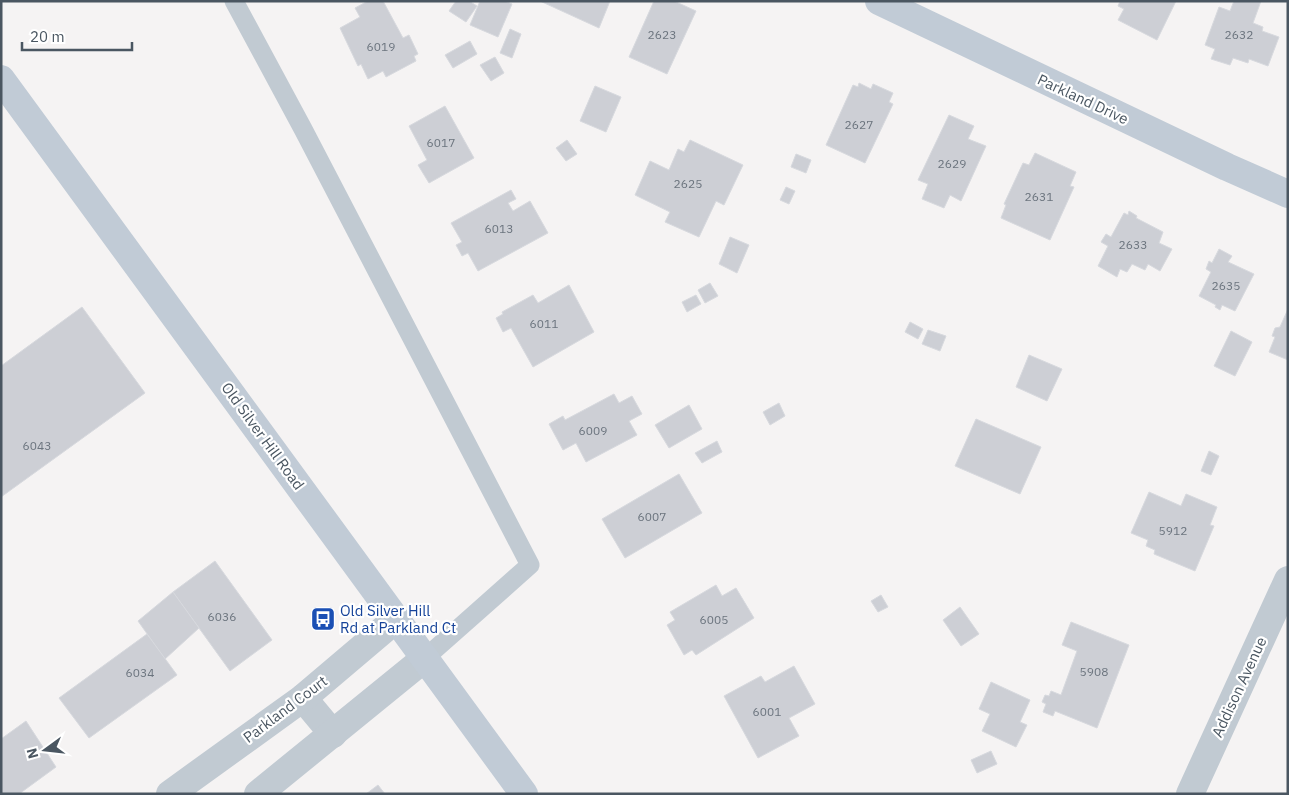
<svg xmlns="http://www.w3.org/2000/svg" width="1289" height="795" font-family="'IBM Plex Sans',sans-serif">
	<rect width="100%" height="100%" fill="#f5f3f3"/>
	<g fill="#cdcfd5" stroke="#d7d9de">
		<polygon points="368,1 383,1 403,38 409,35 418,54 414,56 416,61 386,77 383,71 368,79 361,64 358,66 340,28 360,17 355,8"/>
		<polygon points="456,1 469,1 477,6 466,22 449,11"/>
		<polygon points="480,1 505,1 512,4 498,37 470,25"/>
		<polygon points="540,1 610,1 599,28"/>
		<polygon points="654,1 674,1 696,11 667,74 629,57"/>
		<polygon points="1120,1 1176,1 1157,40 1118,20 1124,9 1118,6"/>
		<polygon points="1234,1 1261,1 1253,23 1263,27 1262,31 1279,37 1268,66 1249,59 1248,63 1233,58 1230,65 1211,59 1215,49 1205,45 1219,7 1230,11"/>
		<polygon points="510,29 521,34 512,58 500,53"/>
		<polygon points="470,41 477,54 453,68 445,55"/>
		<polygon points="495,57 504,73 491,81 480,65"/>
		<polygon points="859,83 871,89 873,84 893,93 889,102 893,104 865,163 826,145 853,85 858,87"/>
		<polygon points="595,86 621,97 606,132 580,121"/>
		<polygon points="445,106 474,158 429,183 418,165 427,160 409,126"/>
		<polygon points="949,115 974,126 968,139 986,146 961,201 950,195 944,208 922,199 928,184 918,180"/>
		<polygon points="567,140 577,154 566,161 556,148"/>
		<polygon points="690,140 743,165 724,205 716,201 699,237 665,222 670,212 635,195 650,161 669,170 678,149 684,152"/>
		<polygon points="1035,153 1076,172 1070,186 1074,187 1050,240 1001,218 1006,205 1004,204 1023,163 1029,165"/>
		<polygon points="796,154 811,160 806,173 791,167"/>
		<polygon points="786,187 795,191 789,204 780,200"/>
		<polygon points="511,190 516,199 508,203 513,211 530,201 548,233 478,271 468,253 462,256 456,245 462,242 451,223"/>
		<polygon points="1129,211 1137,216 1136,218 1163,232 1159,243 1172,249 1160,271 1148,264 1145,270 1132,264 1127,272 1120,269 1117,277 1098,266 1108,246 1101,242 1106,234 1111,237 1124,213 1128,215"/>
		<polygon points="730,237 749,245 737,273 719,264"/>
		<polygon points="1219,249 1232,256 1228,262 1254,274 1235,311 1222,305 1220,310 1215,307 1216,305 1199,296 1211,272 1206,269 1209,261 1212,263"/>
		<polygon points="710,283 718,296 705,303 698,290"/>
		<polygon points="569,285 594,332 533,367 511,328 503,332 496,318 503,314 502,312 533,295 538,303"/>
		<polygon points="696,295 701,304 687,312 682,302"/>
		<polygon points="82,307 145,393 1,497 1,366"/>
		<polygon points="1288,309 1288,360 1269,352 1275,337 1272,336 1275,328 1280,327"/>
		<polygon points="910,322 923,329 918,339 905,332"/>
		<polygon points="928,330 946,336 940,351 922,344"/>
		<polygon points="1231,331 1252,342 1235,376 1214,366"/>
		<polygon points="1029,355 1062,369 1047,401 1016,387"/>
		<polygon points="614,394 619,403 632,396 642,414 629,421 637,435 586,462 576,443 563,450 549,424 563,416 565,420"/>
		<polygon points="779,403 785,416 770,425 763,412"/>
		<polygon points="689,405 702,429 669,448 655,425"/>
		<polygon points="976,419 1041,447 1020,494 955,466"/>
		<polygon points="717,441 722,452 702,463 695,453"/>
		<polygon points="1209,451 1219,456 1211,475 1201,471"/>
		<polygon points="679,474 702,513 625,558 602,519"/>
		<polygon points="1149,492 1181,506 1186,494 1217,507 1210,525 1214,526 1195,571 1154,554 1155,550 1146,546 1148,540 1131,533"/>
		<polygon points="215,561 272,640 230,671 173,592"/>
		<polygon points="716,585 722,596 736,588 754,618 696,655 692,650 684,655 667,625 675,620 670,612"/>
		<polygon points="173,592 199,628 165,659 138,621"/>
		<polygon points="881,595 888,607 878,612 871,601"/>
		<polygon points="960,607 979,634 961,646 943,620"/>
		<polygon points="1071,622 1129,645 1097,728 1055,711 1053,716 1043,712 1046,704 1042,702 1045,695 1049,696 1051,691 1061,695 1077,651 1062,645"/>
		<polygon points="147,634 177,675 89,738 59,698"/>
		<polygon points="794,666 815,704 789,718 799,736 758,758 724,696 761,676 765,682"/>
		<polygon points="991,682 1030,700 1020,722 1027,725 1016,747 982,731 990,714 979,709"/>
		<polygon points="26,721 56,767 19,794 1,794 1,739"/>
		<polygon points="991,751 997,764 977,773 971,760"/>
		<polygon points="378,785 385,794 366,794"/>
	</g>
	<g fill="none" stroke-linecap="round" stroke-linejoin="round">
		<polyline stroke="#c1cad2" stroke-width="19" points="234,1 303,129 530,565 424,659"/>
		<g stroke="#c1cad2" stroke-width="28">
			<polyline points="303,698 333,734"/>
			<polyline points="170,794 303,698 395,620"/>
			<polyline points="258,794 424,659"/>
			<polyline points="1190,794 1288,580"/>
		</g>
		<g stroke="#c1cbd6" stroke-width="28">
			<polyline points="879,1 1227,167 1288,194"/>
			<polyline points="1,79 524,794"/>
		</g>
	</g>
	<defs>
		<symbol id="bus-square" viewBox="-11 -11 22 22"><rect x="-9" y="-9" width="18" height="18" rx="4" fill="#1a4fb4" stroke="#fff"/><path d="M-5-6H5V4H4V6H2V4H-2V6H-4V4H-5ZM-3.5-4V0h7V-4ZM-3.5 1.2v1.5H-2V1.2ZM2 1.2v1.5H3.5V1.2Z" fill="#fff"/></symbol>
	</defs>
	<g fill-rule="evenodd">
		<use href="#bus-square" x="309" y="605" width="28" height="28"/>
	</g>
	<g text-anchor="middle" dominant-baseline="central" stroke-width="4.5" stroke-linejoin="round" paint-order="stroke">
		<g font-size="12" fill="#6b747e">
			<text x="662" y="34">2623</text>
			<text x="1239" y="34">2632</text>
			<text x="381" y="46">6019</text>
			<text x="859" y="124">2627</text>
			<text x="441" y="142">6017</text>
			<text x="952" y="163">2629</text>
			<text x="688" y="183">2625</text>
			<text x="1039" y="196">2631</text>
			<text x="499" y="228">6013</text>
			<text x="1133" y="244">2633</text>
			<text x="1226" y="285">2635</text>
			<text x="544" y="323">6011</text>
			<text x="593" y="430">6009</text>
			<text x="37" y="445">6043</text>
			<text x="652" y="516">6007</text>
			<text x="1173" y="530">5912</text>
			<text x="222" y="616">6036</text>
			<text x="714" y="619">6005</text>
			<text x="1094" y="671">5908</text>
			<text x="140" y="672">6034</text>
			<text x="767" y="711">6001</text>
		</g>
		<g font-size="15" fill="#4a5661" stroke="#fff">
			<text transform="translate(1083 99) rotate(25)">Parkland Drive</text>
			<text transform="translate(263 436) rotate(54)">Old Silver Hill Road</text>
			<text transform="translate(1239 687) rotate(-65)">Addison Avenue</text>
			<text transform="translate(285 709) rotate(-37)">Parkland Court</text>
		</g>
		<g font-size="15" fill="#164399" stroke="#fff" text-anchor="start">
			<text x="340" y="610">Old Silver Hill<tspan x="340" dy="17">Rd at Parkland Ct</tspan></text>
		</g>
	</g>
	<rect width="1289" height="795" fill="none" stroke="#4a5661" stroke-width="5"/>
	<g transform="translate(45 750) rotate(255)" stroke="#ffffff" stroke-width="4" paint-order="stroke">
	<path d="M0-4L9 19L0 12L-9 19Z" fill="#4a5661"/>
	<text y="-8" font-size="14" font-weight="bold" text-anchor="middle" fill="#4a5661">N</text>
	</g>
	<path d="M22 42v8h110v-8" fill="none" stroke="#4a5661" stroke-width="2.5"/>
	<text x="30" y="42" font-size="15" fill="#4a5661" stroke="#ffffff" stroke-width="4" paint-order="stroke">20 m</text>
</svg>
